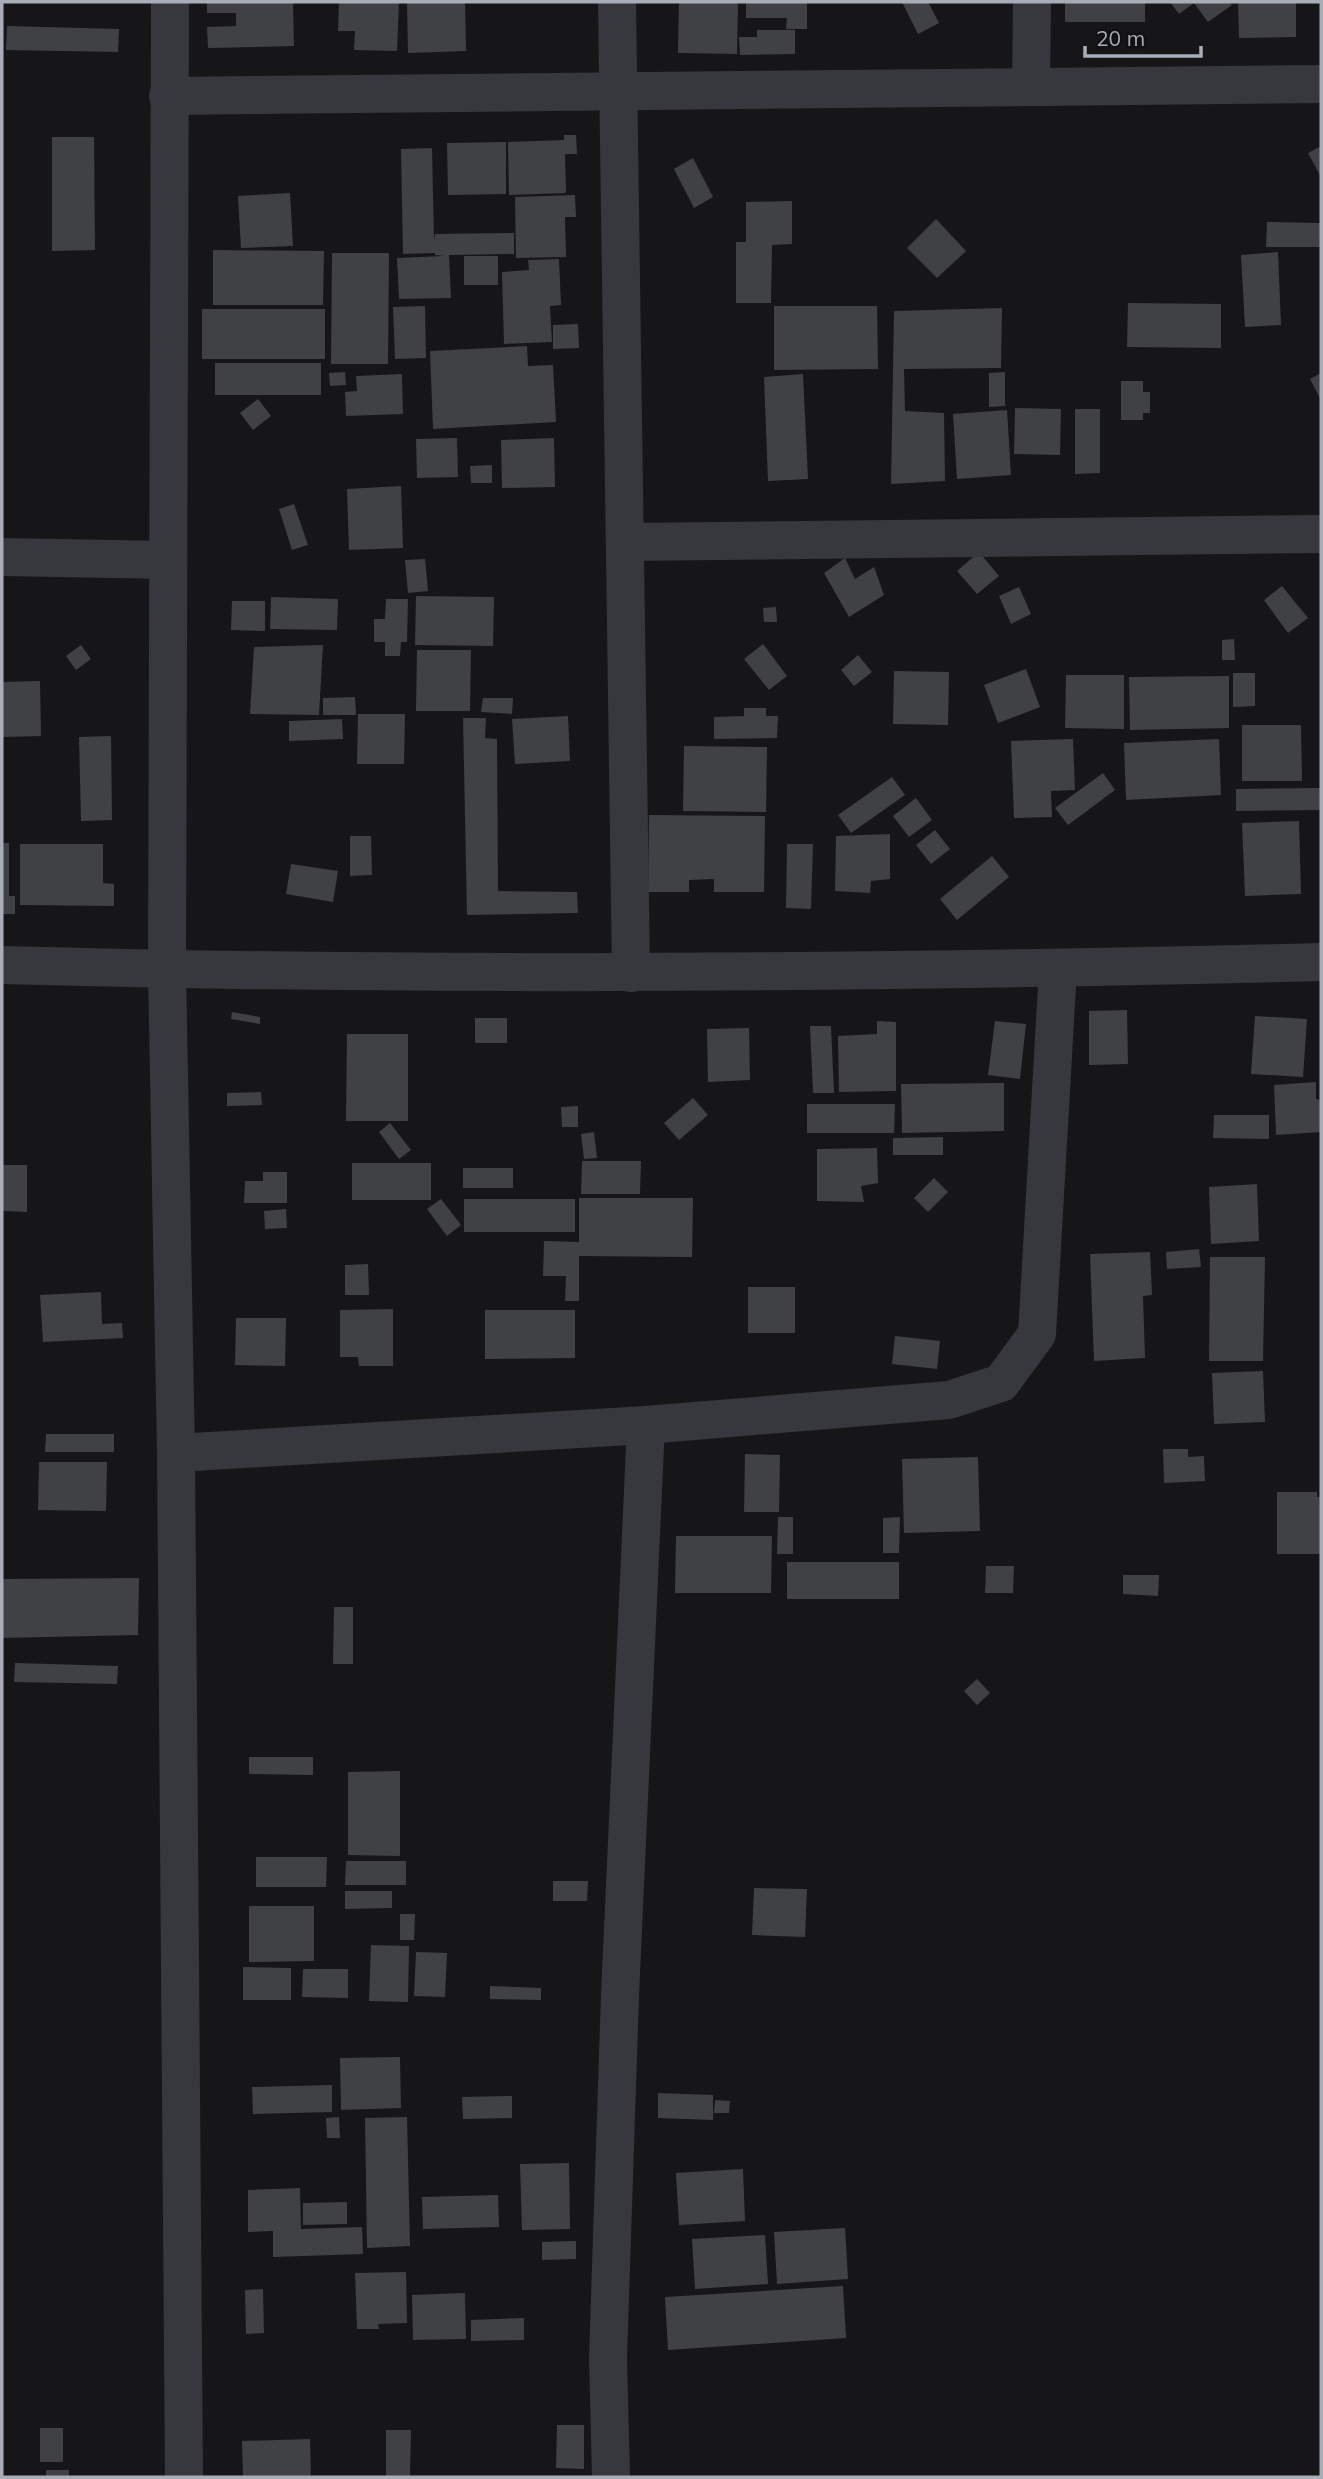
<svg xmlns="http://www.w3.org/2000/svg" width="1323" height="2479" font-family="Mulish,sans-serif">
	<rect width="100%" height="100%" fill="#161618"/>
	<g fill="#404145">
		<polygon points="207,2 293,2 294,46 208,48 207,27 236,26 236,13 207,13"/>
		<polygon points="339,2 399,2 397,51 354,50 355,31 338,31"/>
		<polygon points="407,2 465,2 466,51 408,53"/>
		<polygon points="679,2 738,2 737,54 678,53"/>
		<polygon points="746,2 807,2 807,29 786,29 787,18 746,18"/>
		<polygon points="902,2 928,2 939,23 918,34"/>
		<rect x="1065" y="2" width="80" height="20"/>
		<polygon points="1170,2 1229,2 1232,5 1208,22 1194,3 1179,14"/>
		<polygon points="1238,2 1296,2 1296,37 1239,38"/>
		<polygon points="7,26 119,29 118,52 6,50"/>
		<polygon points="757,30 795,30 795,54 740,55 739,37 757,37"/>
		<polygon points="564,135 576,135 577,154 565,154 566,193 509,195 508,142 564,140"/>
		<polygon points="52,137 94,137 95,250 52,251"/>
		<polygon points="506,142 506,194 448,195 447,143"/>
		<polygon points="1321,146 1321,177 1308,153"/>
		<polygon points="432,148 434,241 435,234 514,233 514,254 449,255 451,298 399,299 397,258 444,256 435,255 435,253 403,254 401,149"/>
		<polygon points="693,158 713,197 694,208 674,169"/>
		<polygon points="290,193 293,246 241,248 238,196"/>
		<polygon points="575,195 576,217 565,217 566,257 516,258 515,197"/>
		<polygon points="792,201 792,244 772,245 771,303 736,303 736,242 746,242 746,202"/>
		<polygon points="936,219 966,251 937,278 907,248"/>
		<polygon points="1267,222 1321,223 1321,247 1266,247"/>
		<polygon points="213,250 324,251 323,305 213,305"/>
		<polygon points="1278,252 1281,325 1245,327 1241,255"/>
		<polygon points="332,253 389,253 388,364 331,364"/>
		<rect x="464" y="256" width="34" height="29"/>
		<polygon points="559,259 561,305 550,306 552,342 504,344 502,272 529,270 528,260"/>
		<polygon points="1128,303 1221,304 1221,348 1127,347"/>
		<polygon points="425,306 426,358 395,359 393,307"/>
		<polygon points="774,306 877,306 878,369 774,370"/>
		<polygon points="1002,308 1001,368 904,369 905,411 944,413 945,481 891,484 894,311"/>
		<rect x="202" y="309" width="123" height="50"/>
		<polygon points="578,324 579,348 553,349 553,325"/>
		<polygon points="527,346 528,366 553,365 556,422 433,429 430,351"/>
		<rect x="215" y="363" width="106" height="32"/>
		<polygon points="345,372 346,385 330,386 329,373"/>
		<polygon points="1005,372 1005,406 989,407 989,373"/>
		<polygon points="1321,373 1321,400 1310,379"/>
		<polygon points="402,374 403,414 346,416 345,392 357,391 356,376"/>
		<polygon points="803,374 808,479 768,481 764,377"/>
		<polygon points="1121,381 1143,381 1143,392 1150,392 1150,413 1143,413 1143,420 1121,420"/>
		<polygon points="258,399 271,416 253,430 240,413"/>
		<polygon points="1015,408 1061,409 1060,455 1014,454"/>
		<polygon points="1075,409 1100,409 1100,473 1075,474"/>
		<polygon points="1007,410 1011,475 957,479 953,414"/>
		<polygon points="457,438 458,477 417,478 416,439"/>
		<polygon points="554,438 555,487 502,488 501,440"/>
		<polygon points="492,465 492,483 471,483 470,466"/>
		<polygon points="401,486 403,548 349,550 347,489"/>
		<polygon points="294,504 308,545 292,550 279,509"/>
		<polygon points="979,552 999,576 977,594 957,571"/>
		<polygon points="845,558 855,579 874,567 884,595 849,617 824,573"/>
		<polygon points="425,559 428,591 408,593 405,560"/>
		<polygon points="1282,586 1308,618 1288,633 1264,600"/>
		<polygon points="1019,587 1031,614 1011,624 999,596"/>
		<polygon points="416,596 494,597 493,646 415,645"/>
		<polygon points="271,597 338,599 337,630 270,629"/>
		<polygon points="386,599 408,599 407,642 401,642 400,656 385,656 385,642 374,642 374,619 385,619"/>
		<polygon points="232,601 265,601 265,631 231,630"/>
		<polygon points="776,607 777,622 764,622 763,608"/>
		<polygon points="1234,639 1235,660 1222,660 1222,640"/>
		<polygon points="763,644 787,676 769,690 744,659"/>
		<polygon points="81,645 91,659 76,670 66,656"/>
		<polygon points="323,645 319,715 250,714 254,647"/>
		<polygon points="417,650 471,650 470,711 416,711"/>
		<polygon points="858,655 872,672 854,686 841,670"/>
		<polygon points="1026,669 1040,707 998,723 984,685"/>
		<polygon points="894,671 949,672 948,725 893,724"/>
		<polygon points="1233,673 1255,673 1255,706 1233,707"/>
		<polygon points="1066,675 1124,675 1124,729 1065,728"/>
		<polygon points="1229,676 1229,728 1130,730 1129,677"/>
		<polygon points="40,681 41,736 2,737 2,682"/>
		<polygon points="355,697 356,715 323,715 323,698"/>
		<polygon points="483,698 513,698 512,714 481,712"/>
		<polygon points="744,708 766,708 766,716 778,716 777,738 714,739 714,717 744,716"/>
		<polygon points="358,714 405,714 404,764 357,764"/>
		<polygon points="568,716 570,761 515,764 512,719"/>
		<polygon points="463,718 486,718 485,738 497,739 498,891 577,892 578,913 467,915"/>
		<polygon points="342,719 343,739 289,741 289,721"/>
		<polygon points="1242,725 1301,725 1302,781 1242,781"/>
		<polygon points="111,736 112,820 81,821 79,737"/>
		<polygon points="1073,739 1075,790 1051,791 1052,817 1014,818 1011,741"/>
		<polygon points="1219,739 1221,795 1126,800 1124,743"/>
		<polygon points="684,746 767,747 766,812 683,811"/>
		<polygon points="1103,773 1115,790 1068,825 1055,808"/>
		<polygon points="892,777 905,795 851,833 838,815"/>
		<polygon points="1321,788 1321,810 1236,811 1236,789"/>
		<polygon points="916,798 932,820 909,837 893,816"/>
		<polygon points="649,815 765,816 764,892 714,892 714,879 689,880 689,892 648,892"/>
		<polygon points="1299,821 1301,894 1245,896 1242,823"/>
		<polygon points="935,830 950,849 931,864 916,845"/>
		<polygon points="890,834 890,879 871,881 870,893 835,891 836,836"/>
		<polygon points="350,836 371,836 372,875 350,876"/>
		<polygon points="2,843 9,843 9,896 15,896 15,914 2,914"/>
		<polygon points="20,844 103,844 103,883 114,884 114,906 20,905"/>
		<polygon points="787,844 813,844 811,909 786,908"/>
		<polygon points="992,856 1009,877 957,920 940,899"/>
		<polygon points="291,864 338,871 333,902 286,894"/>
		<polygon points="1127,1010 1128,1064 1089,1065 1089,1011"/>
		<polygon points="232,1012 260,1017 260,1024 231,1019"/>
		<polygon points="1255,1016 1307,1019 1303,1077 1251,1074"/>
		<rect x="475" y="1018" width="32" height="25"/>
		<polygon points="877,1021 896,1022 896,1091 839,1092 838,1036 877,1034"/>
		<polygon points="995,1021 1026,1024 1020,1079 988,1075"/>
		<polygon points="810,1026 831,1026 834,1093 813,1093"/>
		<polygon points="749,1028 750,1080 708,1082 707,1029"/>
		<polygon points="347,1034 408,1034 408,1121 346,1121"/>
		<polygon points="1316,1082 1316,1099 1321,1100 1321,1132 1276,1135 1274,1085"/>
		<polygon points="1004,1083 1004,1131 902,1133 901,1084"/>
		<polygon points="261,1092 262,1105 227,1106 227,1093"/>
		<polygon points="693,1098 708,1115 679,1140 664,1123"/>
		<polygon points="807,1104 895,1104 894,1133 807,1133"/>
		<polygon points="578,1106 578,1127 562,1127 561,1107"/>
		<polygon points="1214,1115 1269,1115 1269,1139 1213,1138"/>
		<polygon points="390,1123 411,1150 399,1159 379,1132"/>
		<polygon points="594,1132 597,1158 584,1159 581,1134"/>
		<polygon points="943,1137 943,1155 893,1155 893,1138"/>
		<polygon points="877,1148 878,1183 861,1186 864,1202 817,1201 817,1149"/>
		<polygon points="582,1161 641,1161 640,1194 581,1194"/>
		<rect x="352" y="1163" width="79" height="37"/>
		<polygon points="3,1165 27,1165 27,1212 3,1211"/>
		<rect x="463" y="1168" width="50" height="20"/>
		<polygon points="263,1172 287,1172 287,1203 244,1203 245,1181 263,1181"/>
		<polygon points="934,1178 948,1192 928,1212 914,1198"/>
		<polygon points="1257,1184 1259,1241 1211,1244 1209,1187"/>
		<polygon points="579,1198 693,1198 692,1257 579,1256 579,1301 565,1301 566,1276 543,1276 544,1241 579,1242"/>
		<polygon points="441,1199 461,1225 447,1236 427,1209"/>
		<rect x="464" y="1199" width="111" height="33"/>
		<polygon points="286,1209 287,1228 265,1229 264,1211"/>
		<polygon points="1199,1249 1201,1267 1167,1269 1166,1252"/>
		<polygon points="1150,1252 1152,1295 1143,1296 1145,1358 1094,1361 1090,1254"/>
		<polygon points="1210,1257 1265,1257 1263,1361 1209,1361"/>
		<polygon points="368,1264 369,1295 345,1295 345,1265"/>
		<rect x="748" y="1287" width="47" height="46"/>
		<polygon points="101,1292 102,1324 122,1323 123,1338 43,1342 40,1295"/>
		<polygon points="393,1309 393,1366 359,1366 358,1357 340,1357 340,1310"/>
		<polygon points="485,1310 575,1310 575,1358 485,1359"/>
		<polygon points="236,1318 286,1318 285,1366 235,1365"/>
		<polygon points="895,1336 940,1341 937,1369 892,1364"/>
		<polygon points="1263,1371 1265,1422 1214,1424 1212,1373"/>
		<polygon points="46,1434 114,1434 114,1452 45,1452"/>
		<polygon points="1163,1449 1188,1449 1188,1457 1204,1456 1205,1481 1164,1483"/>
		<polygon points="745,1454 780,1455 779,1512 744,1512"/>
		<polygon points="978,1457 980,1531 904,1533 902,1459"/>
		<polygon points="39,1462 107,1462 106,1511 38,1510"/>
		<polygon points="1277,1492 1317,1492 1317,1497 1321,1497 1321,1554 1277,1554"/>
		<polygon points="778,1517 793,1517 793,1554 777,1554"/>
		<polygon points="900,1517 899,1553 883,1553 883,1518"/>
		<polygon points="676,1536 772,1536 771,1593 675,1593"/>
		<rect x="787" y="1562" width="112" height="37"/>
		<polygon points="986,1566 1014,1566 1013,1593 985,1593"/>
		<polygon points="1123,1575 1159,1575 1158,1596 1123,1594"/>
		<polygon points="139,1578 138,1635 2,1638 2,1579"/>
		<polygon points="334,1607 353,1607 353,1664 333,1664"/>
		<polygon points="15,1663 118,1666 117,1684 14,1682"/>
		<polygon points="977,1679 990,1693 977,1705 964,1691"/>
		<polygon points="249,1757 313,1757 313,1775 249,1774"/>
		<polygon points="400,1771 400,1856 348,1855 348,1772"/>
		<polygon points="256,1857 327,1857 326,1887 256,1887"/>
		<polygon points="346,1861 406,1861 406,1885 345,1885"/>
		<polygon points="553,1881 588,1881 587,1901 553,1901"/>
		<polygon points="754,1888 807,1889 805,1937 752,1935"/>
		<polygon points="345,1891 392,1891 392,1908 345,1909"/>
		<polygon points="249,1906 314,1906 314,1961 249,1962"/>
		<polygon points="400,1914 415,1914 414,1940 400,1940"/>
		<polygon points="371,1945 409,1946 408,2002 369,2001"/>
		<polygon points="416,1952 447,1953 445,1997 414,1996"/>
		<polygon points="243,1967 291,1968 291,2000 243,2000"/>
		<polygon points="303,1969 348,1969 348,1998 302,1997"/>
		<polygon points="490,1986 541,1988 541,2000 490,1999"/>
		<polygon points="400,2057 401,2108 341,2110 340,2058"/>
		<polygon points="332,2085 332,2112 253,2114 252,2087"/>
		<polygon points="658,2093 713,2095 713,2120 658,2118"/>
		<polygon points="512,2096 512,2118 463,2119 462,2097"/>
		<polygon points="715,2100 730,2101 729,2113 714,2113"/>
		<polygon points="339,2117 340,2138 327,2138 326,2118"/>
		<polygon points="407,2117 410,2246 367,2248 365,2118"/>
		<polygon points="569,2163 570,2229 522,2230 520,2164"/>
		<polygon points="743,2169 745,2221 679,2225 676,2173"/>
		<polygon points="300,2188 301,2229 362,2227 363,2254 273,2257 273,2231 248,2232 248,2190"/>
		<polygon points="498,2195 499,2227 423,2229 422,2197"/>
		<polygon points="347,2202 347,2224 303,2225 303,2203"/>
		<polygon points="845,2228 848,2279 777,2284 774,2232"/>
		<polygon points="765,2235 768,2284 695,2289 692,2239"/>
		<polygon points="576,2241 576,2259 542,2260 542,2242"/>
		<polygon points="406,2272 407,2323 378,2324 379,2329 357,2329 355,2273"/>
		<polygon points="843,2286 846,2338 668,2350 665,2297"/>
		<polygon points="263,2289 264,2333 246,2334 245,2290"/>
		<polygon points="465,2293 466,2339 413,2340 412,2295"/>
		<polygon points="524,2318 524,2340 471,2341 471,2320"/>
		<polygon points="557,2425 584,2425 584,2469 556,2468"/>
		<rect x="40" y="2428" width="23" height="34"/>
		<polygon points="386,2430 411,2430 410,2477 386,2477"/>
		<polygon points="310,2439 311,2477 243,2477 242,2441"/>
		<rect x="46" y="2470" width="23" height="7"/>
	</g>
	<g fill="none" stroke-linecap="round" stroke-linejoin="round">
		<g stroke="#37383d" stroke-width="38">
			<polyline points="170,2 167,969 176,1453 184,2477"/>
			<polyline points="617,2 631,973"/>
			<polyline points="1031,87 1032,2"/>
			<polyline points="168,96 1321,84"/>
			<polyline points="626,542 1321,534"/>
			<polyline points="2,557 168,560"/>
			<path d="M2,965C442,977 882,973 1321,962"/>
			<polyline points="176,1453 646,1425 949,1400 1001,1383 1037,1334 1058,969"/>
			<polyline points="611,2477 608,2358 620,1995 646,1425"/>
		</g>
	</g>
	<rect width="1323" height="2479" fill="none" stroke="#a8adb8" stroke-width="7"/>
	<path d="M1085 46v10h116v-10" fill="none" stroke="#a8adb8" stroke-width="3.5"/>
	<text x="1096" y="46" font-size="21" fill="#a8adb8" stroke="#111113" stroke-width="5" paint-order="stroke">20 m</text>
</svg>
